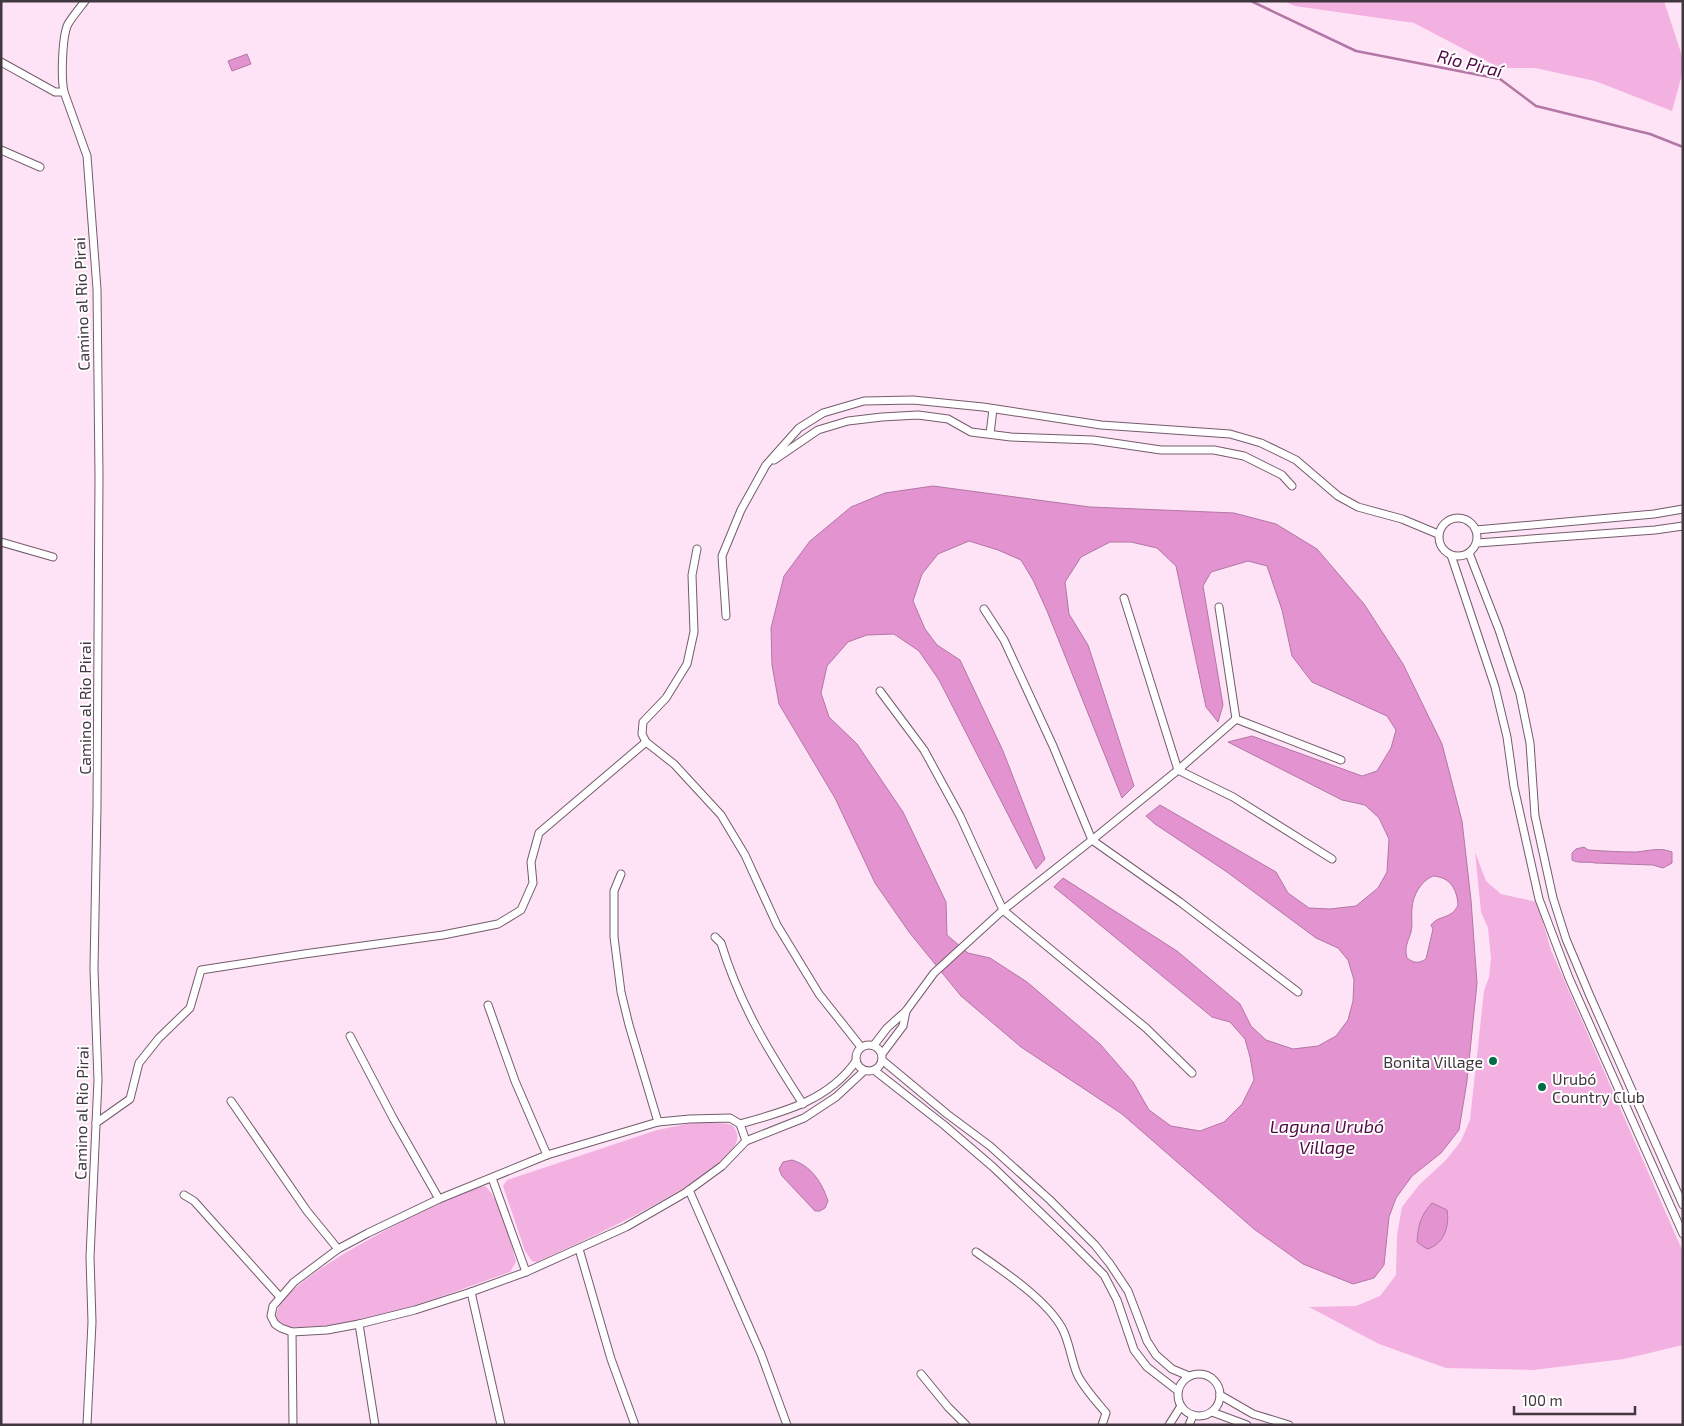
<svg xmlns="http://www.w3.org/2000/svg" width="1684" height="1426" font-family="'Exo 2',sans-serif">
	<rect width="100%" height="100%" fill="#fee3f6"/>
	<g fill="#f2b1e1">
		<polygon points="1284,1 1664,1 1683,59 1683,71 1672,111 1595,81 1535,68 1500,68 1414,23 1295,6"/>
		<polygon points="1475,852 1486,881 1501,894 1537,902 1551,950 1683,1252 1683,1345 1624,1359 1533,1370 1446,1368 1379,1344 1309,1307 1356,1306 1380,1296 1396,1275 1397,1235 1402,1207 1419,1185 1446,1160 1461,1141 1470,1120 1484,991 1489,977 1491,958 1488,928 1481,912"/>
		<path d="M697,1122C705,1123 725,1122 731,1125C735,1127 736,1131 737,1134C747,1170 567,1248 537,1262L532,1261L525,1251L503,1186L507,1180L657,1130Z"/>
		<path d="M485,1186C500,1198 511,1243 516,1262L510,1272C447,1294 373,1325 306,1327C297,1327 286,1329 280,1323C247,1292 457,1191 485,1186Z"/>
	</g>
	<g fill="#e393cf" stroke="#b277a4" fill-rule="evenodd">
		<polygon points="247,54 251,64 232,71 228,61"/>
		<path d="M933,486L1090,507L1234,513L1276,524L1317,549L1364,604L1403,664L1442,744L1462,821L1471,900L1477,983L1467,1081L1459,1130L1441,1153L1412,1176L1396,1198L1389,1217L1384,1265L1374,1278L1353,1284L1303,1264L1254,1229L1122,1114L1021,1047L961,996L909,932L875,883L835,798L779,704L772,665L771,628L784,576L810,541L851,507L885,493ZM969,541L998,550L1021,560L1033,580L1047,611L1122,798L1134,786L1088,645L1069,614L1065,582L1081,557L1110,542H1131L1157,548L1176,566L1206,707L1218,722L1223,705L1203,586L1211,572L1248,561L1267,566L1282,610L1292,656L1312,682L1387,716L1396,730L1391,748L1377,771L1362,776L1252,736L1228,742L1342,800L1365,805L1379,818L1389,839L1387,872L1378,888L1356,906L1330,909L1309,908L1288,893L1276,872L1160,805L1146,816L1155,824L1227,872L1316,938L1338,948L1348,960L1354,980L1353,1001L1348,1020L1336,1036L1318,1046L1293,1049L1266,1040L1251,1026L1240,1004L1177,951L1063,878L1054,887L1212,1017L1230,1022L1245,1039L1250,1057L1254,1080L1242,1104L1224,1122L1200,1131L1171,1126L1149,1110L1133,1082L1100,1044L1027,982L990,958L968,953L947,935L946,902L903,812L857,744L829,717L821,693L827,666L848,642L867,635L894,634L919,651L939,680L1036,869L1045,859L1003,751L960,660L937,645L925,629L913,601L922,574L938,554ZM1433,876C1450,877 1457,889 1458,905C1451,920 1440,914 1431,925L1433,929L1426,959C1418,964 1414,963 1407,958C1404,947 1408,942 1411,932C1413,924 1411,916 1412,908C1413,895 1421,881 1433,876Z"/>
		<path d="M1584,847L1588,850C1604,851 1620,852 1636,852C1648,851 1660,847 1672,852V863L1663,868L1653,865L1595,863C1587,861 1579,864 1572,860V853L1576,849Z"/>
		<path d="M792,1160C812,1166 822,1183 828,1201L825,1208L820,1211H815L782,1176L779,1169L783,1162Z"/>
		<path d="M1432,1203L1447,1210C1450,1225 1444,1245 1427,1249L1417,1242C1418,1225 1421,1215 1432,1203Z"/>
	</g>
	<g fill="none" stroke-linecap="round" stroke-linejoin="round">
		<polyline stroke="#b277a4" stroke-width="2.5" points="1251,1 1356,51 1500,79 1536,106 1650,134 1683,147"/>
		<defs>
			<g id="street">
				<path d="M85,1C79,9 73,16 68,24C62,36 61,78 64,92L87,156L97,289L99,476L97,806L94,969L98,1080L90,1257L92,1322L87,1425"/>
				<polyline points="1,62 55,92 64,92"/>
				<polyline points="1,150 40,167"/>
				<polyline points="990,434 993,409"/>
				<polyline points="774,460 818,430 848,421 882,417 918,415 948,419 971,432 1011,437 1093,440 1161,450 1214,450 1244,456 1282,475 1292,486"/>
				<circle cx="1458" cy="537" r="19"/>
				<polyline points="1476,530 1654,514 1683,509"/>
				<polyline points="1,542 53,557"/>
				<polyline points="1477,543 1655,530 1683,526"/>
				<polyline points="697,549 692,575 694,632 687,664 666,698 643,722 642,734 646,742 674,764 721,815 745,855 777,925 819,994 861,1047"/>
				<polyline points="1469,553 1499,630 1520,694 1530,743 1535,816 1553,898 1566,939 1590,996 1683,1205"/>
				<polyline points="1451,555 1495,687 1507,737 1514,787 1539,899 1569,978 1683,1234"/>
				<polyline points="1124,598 1178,770 1233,797 1332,859"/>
				<polyline points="1219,607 1236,719 1341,760"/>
				<polyline points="984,609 1004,640 1053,746 1092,840 1180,902 1298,992"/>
				<polyline points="726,616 722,556 741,510 766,465 799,428 823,413 864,401 913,400 983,407 1101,425 1230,434 1261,443 1296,460 1338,496 1358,507 1402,519 1438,534"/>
				<polyline points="880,691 924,750 960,816 1003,910 1146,1028 1192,1073"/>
				<polyline points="621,874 614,891 614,937 621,992 629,1025 658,1122"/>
				<path d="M715,937L721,943C740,1005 768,1050 803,1104"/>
				<polyline points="488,1005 515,1081 547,1155"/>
				<polyline points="350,1036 393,1118 439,1199"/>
				<circle cx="869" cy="1058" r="13"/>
				<polyline points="874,1045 887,1028 906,1011 934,973 1003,910 1092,840 1178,770 1236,719"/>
				<polyline points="882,1054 903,1026 906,1011"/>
				<polyline points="882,1060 947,1114 990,1146 1050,1200 1095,1245 1110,1264 1128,1291 1147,1341 1156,1355 1172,1369 1189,1376"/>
				<polyline points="874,1070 944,1125 993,1167 1067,1238 1104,1275 1117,1300 1134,1350 1147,1367 1178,1391"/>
				<polyline points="231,1101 307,1211 338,1249"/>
				<polyline points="96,1123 130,1099 139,1063 159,1038 190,1008 201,970 304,954 443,935 498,924 521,910 533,883 531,862 539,833 646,742"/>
				<path d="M740,1124C784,1112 829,1100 856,1061"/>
				<polyline points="746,1141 740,1124 730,1118 690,1119 658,1122 547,1155 439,1199 368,1233 338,1249 294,1282 273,1306 271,1316 275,1324 281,1328 292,1332 327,1330 359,1324 415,1310 471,1292 526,1272 626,1227 685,1193 722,1166 746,1141 804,1118 836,1097 864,1071"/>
				<polyline points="492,1178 526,1272"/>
				<polyline points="689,1190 761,1354 787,1425"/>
				<polyline points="184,1195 194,1201 280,1297"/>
				<polyline points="579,1249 611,1359 635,1425"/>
				<path d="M976,1252C1003,1271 1046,1299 1062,1328C1070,1343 1071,1361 1078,1376C1085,1389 1096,1401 1106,1413L1102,1425"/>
				<polyline points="471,1292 501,1425"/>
				<polyline points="359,1324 375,1425"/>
				<polyline points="292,1332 293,1425"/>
				<polyline points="921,1374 948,1407 966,1425"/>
				<circle cx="1199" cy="1395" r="21"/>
				<polyline points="1220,1395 1253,1414 1289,1425"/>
				<polyline points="1212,1412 1247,1425"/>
				<polyline points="1169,1425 1181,1406"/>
				<polyline points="1189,1425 1193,1415"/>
			</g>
		</defs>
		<use href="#street" stroke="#735c6c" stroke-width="9"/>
		<use href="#street" stroke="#fff" stroke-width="7"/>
	</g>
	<g fill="#006c43" stroke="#fff" stroke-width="2">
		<circle cx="1493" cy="1061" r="5"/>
		<circle cx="1542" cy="1087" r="5"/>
	</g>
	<g text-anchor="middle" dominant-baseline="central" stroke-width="4" stroke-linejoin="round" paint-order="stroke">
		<g font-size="16" fill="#41373e" stroke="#fff">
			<text transform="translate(81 304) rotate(-92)">Camino al Rio Pirai</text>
			<text transform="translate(84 708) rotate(-90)">Camino al Rio Pirai</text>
			<text transform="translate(81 1113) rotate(-89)">Camino al Rio Pirai</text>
		</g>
		<g font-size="16" fill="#41373e" stroke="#fff" text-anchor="end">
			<text x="1483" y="1061">Bonita Village</text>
			<text x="1552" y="1078" text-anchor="start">Urubó<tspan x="1552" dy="18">Country Club</tspan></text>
		</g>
		<g font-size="18" font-style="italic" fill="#520a46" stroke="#fff">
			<text transform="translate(1470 63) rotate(14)">Río Piraí</text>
			<text x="1327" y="1126">Laguna Urubó<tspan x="1327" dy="21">Village</tspan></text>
		</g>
	</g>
	<rect width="1684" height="1426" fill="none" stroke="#41373e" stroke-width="5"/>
	<path d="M1514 1406v8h121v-8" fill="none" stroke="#41373e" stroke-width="2.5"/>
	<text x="1522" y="1406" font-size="15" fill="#41373e" stroke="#ffffff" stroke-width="4" paint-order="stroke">100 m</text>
</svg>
